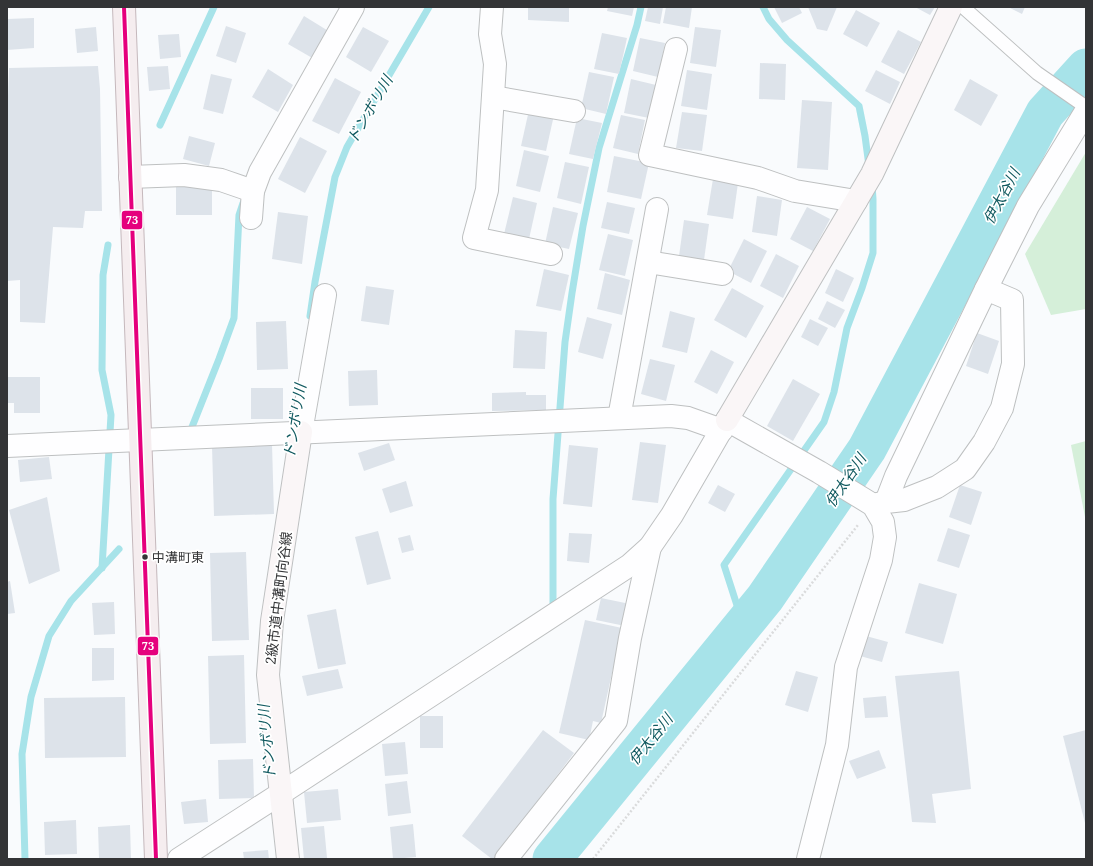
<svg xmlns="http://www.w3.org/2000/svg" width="1093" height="866" font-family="'Noto Serif','Noto Sans JP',serif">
	<rect width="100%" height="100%" fill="#f9fbfd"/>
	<g fill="#d5efd9">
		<polygon points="1086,152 1086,309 1051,315 1025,254"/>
		<polygon points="1086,441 1086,522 1071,445"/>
	</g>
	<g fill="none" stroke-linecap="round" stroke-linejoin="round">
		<g stroke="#a7e3e9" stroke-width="7">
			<polyline points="763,7 769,19 787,40 859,106 865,136 869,166"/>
			<polyline points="160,125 214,7"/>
			<polyline points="310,316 315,282 335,177 347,147 429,7"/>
			<polyline points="192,427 219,359 234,318 239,215 243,203"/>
			<polyline points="102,568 111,415 102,370 103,275 108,245"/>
			<polyline points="553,603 553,499 565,342 572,293 583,226 599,148 637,25 641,7"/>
			<polyline points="743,624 724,565 824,422 834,392 847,328 862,288 873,253 873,199 872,185"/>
			<polyline points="25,859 22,754 31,697 49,636 71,601 119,549"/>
		</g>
		<polyline stroke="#a7e3e9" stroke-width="39" points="552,859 765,598 867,449 1045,113 1086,68"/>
	</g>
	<g fill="#dde3ea">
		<polygon points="528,7 569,7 569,22 528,20"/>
		<polygon points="608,7 634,7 632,16 607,11"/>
		<polygon points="648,7 663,7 660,24 645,21"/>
		<polygon points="666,7 692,7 689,28 663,23"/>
		<polygon points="774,7 799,7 802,13 782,23"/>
		<polygon points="808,7 837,7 827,31 817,29"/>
		<polygon points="915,7 935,7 930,15"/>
		<polygon points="1008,7 1025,7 1022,14"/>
		<polygon points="856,10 880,23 867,47 843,34"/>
		<polygon points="304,16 330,32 314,59 288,44"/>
		<polygon points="34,18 34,48 7,50 7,19"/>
		<polygon points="226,26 246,33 236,63 216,56"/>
		<polygon points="96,27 98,51 77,53 75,29"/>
		<polygon points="363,27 389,41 371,72 346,57"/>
		<polygon points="695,27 721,30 716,67 690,63"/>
		<polygon points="898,30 921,42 904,74 881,62"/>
		<polygon points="602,33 627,38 619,74 594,69"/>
		<polygon points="179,34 181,57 160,59 158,35"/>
		<polygon points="640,38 665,43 658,77 633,71"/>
		<polygon points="760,63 786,64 785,100 759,99"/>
		<polygon points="98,66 100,89 102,211 85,211 83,228 53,227 45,323 20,322 20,280 7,281 7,124 9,68"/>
		<polygon points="168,66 170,89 149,91 147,67"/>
		<polygon points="268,69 293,85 278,112 252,97"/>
		<polygon points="687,70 712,74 707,110 681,106"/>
		<polygon points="876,70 900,82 890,104 865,91"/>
		<polygon points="589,72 614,77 606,114 581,108"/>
		<polygon points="211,74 232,79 223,114 203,109"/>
		<polygon points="335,78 361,92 339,134 312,121"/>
		<polygon points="631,79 656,85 649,118 624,113"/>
		<polygon points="970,79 998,95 981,126 954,110"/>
		<polygon points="802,100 832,102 828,170 797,168"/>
		<polygon points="529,110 554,115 546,151 521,146"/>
		<polygon points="682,112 707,115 702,151 676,148"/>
		<polygon points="621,115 645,120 638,154 613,148"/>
		<polygon points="577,118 602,123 593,159 569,154"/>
		<polygon points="189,136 215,143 209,166 183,159"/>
		<polygon points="300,137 327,151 305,193 278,179"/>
		<polygon points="524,150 549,156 540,192 516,186"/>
		<polygon points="614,156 649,163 641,199 607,192"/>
		<polygon points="565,162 589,167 581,204 557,198"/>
		<polygon points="713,179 738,183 733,219 707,215"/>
		<rect x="176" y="186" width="36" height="29"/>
		<polygon points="757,196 782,200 777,236 752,232"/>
		<polygon points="513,197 537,203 529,239 504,234"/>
		<polygon points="607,202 635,208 629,234 601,228"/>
		<polygon points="553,207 578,213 569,249 545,244"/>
		<polygon points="807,207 830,219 813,251 790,239"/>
		<polygon points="278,212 308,216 302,264 272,259"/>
		<polygon points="684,220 709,224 704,260 679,256"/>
		<polygon points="608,234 633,240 625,276 599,270"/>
		<polygon points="744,239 767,251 751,283 728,271"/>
		<polygon points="776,254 799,266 783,298 760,286"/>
		<polygon points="544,269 569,275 561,311 536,306"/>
		<polygon points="836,269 854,278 843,302 825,293"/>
		<polygon points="605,273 630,280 622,315 597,309"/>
		<polygon points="366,286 394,290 389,325 361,321"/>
		<polygon points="732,288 764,306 746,338 714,320"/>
		<polygon points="827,301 845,310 835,328 818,319"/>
		<polygon points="670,311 695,318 687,353 662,347"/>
		<polygon points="587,317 612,324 603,359 578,352"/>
		<polygon points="810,319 828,328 818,346 801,337"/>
		<polygon points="286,321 288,369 257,370 256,322"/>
		<polygon points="515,330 547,332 545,369 513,368"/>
		<polygon points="977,333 999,341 988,374 966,366"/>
		<polygon points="711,350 734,362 717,394 694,382"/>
		<polygon points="650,359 675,365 666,401 641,394"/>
		<polygon points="377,370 378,405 349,406 348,371"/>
		<polygon points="7,377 40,377 40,413 14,413 14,403 7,403"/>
		<polygon points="793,379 820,394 793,441 767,426"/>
		<rect x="251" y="388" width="32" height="31"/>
		<polygon points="526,392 526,395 546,395 546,410 492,411 492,393"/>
		<polygon points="640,442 666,445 658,503 632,500"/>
		<polygon points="389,443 395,460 364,471 358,453"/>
		<polygon points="272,444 274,514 214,516 212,446"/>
		<polygon points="569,445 598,448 592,507 563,504"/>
		<polygon points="49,457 52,479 20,482 18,460"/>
		<polygon points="406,481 413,506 390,513 382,489"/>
		<polygon points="718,485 735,494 725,512 708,503"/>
		<polygon points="960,485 982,492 971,525 949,517"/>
		<polygon points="47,497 60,571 29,584 9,510"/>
		<polygon points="948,528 970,535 959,568 937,561"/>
		<polygon points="378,531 391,579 367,585 355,537"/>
		<polygon points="569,533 592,534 589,563 567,561"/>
		<polygon points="410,535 414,550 402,553 398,538"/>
		<polygon points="246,552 249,640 212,641 210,553"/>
		<polygon points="10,581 15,613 7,614 7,582"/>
		<polygon points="919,583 957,594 943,644 905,633"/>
		<polygon points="601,598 630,604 625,626 596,620"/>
		<polygon points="114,602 115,634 94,635 92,603"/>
		<polygon points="336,609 346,664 318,669 307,615"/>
		<polygon points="585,620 622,628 601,723 593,721 589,740 559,733"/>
		<polygon points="866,636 888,642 882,662 860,656"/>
		<polygon points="92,648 114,648 114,680 92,681"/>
		<polygon points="244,655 246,743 210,744 208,656"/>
		<polygon points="338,669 343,688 307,696 302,676"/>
		<polygon points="796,671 818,677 808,712 785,705"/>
		<polygon points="959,671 971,789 932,794 936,823 912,822 895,676"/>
		<polygon points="886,696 888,717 865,718 863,698"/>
		<polygon points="125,697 126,757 45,758 44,698"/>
		<rect x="420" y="716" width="23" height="32"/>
		<polygon points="543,730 574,753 494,859 492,859 462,836"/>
		<polygon points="1086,730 1086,823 1085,823 1063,736"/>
		<polygon points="405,742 408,774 385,776 382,744"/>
		<polygon points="879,750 886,768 857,779 849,761"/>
		<polygon points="253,759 254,798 219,799 218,760"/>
		<polygon points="407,781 411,813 388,816 385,784"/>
		<polygon points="338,789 341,820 307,823 304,792"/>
		<polygon points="206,799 208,822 184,824 181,802"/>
		<polygon points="76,820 77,854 45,855 44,822"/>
		<polygon points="413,824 416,857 393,859 390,827"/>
		<polygon points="130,825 131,859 99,859 98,827"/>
		<polygon points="324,826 327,858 304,859 301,828"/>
		<polygon points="268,850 269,859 244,859 243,852"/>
	</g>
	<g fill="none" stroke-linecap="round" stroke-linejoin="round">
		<defs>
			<polyline id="lane" points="963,7 1037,73 1086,107"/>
			<g id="street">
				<polyline points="492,7 490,34 495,64 487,190 474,238 551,254"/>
				<polyline points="676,49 650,155 758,178 795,191 856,201"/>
				<polyline points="493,97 574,111"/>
				<polyline points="130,177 184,175 221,180 253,191"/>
				<polyline points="251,218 253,191 260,172 353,7"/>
				<polyline points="648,262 722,274"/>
				<polyline points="619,418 657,209"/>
				<polyline points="301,432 325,295"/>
				<polyline points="7,446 671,416 688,418 722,430"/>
				<polyline points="886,502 896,476 986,289 1028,206 1086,111"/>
				<polyline points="874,505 886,502 904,500 937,487 965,469 984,442 1002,408 1013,364 1012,300 986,289"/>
				<polyline points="179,859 280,794 630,565 650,547 672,515 727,420 819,472 873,505 883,522 885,537 881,560 846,667 837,745 808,859"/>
				<polyline points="506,859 616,721 630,638 650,547"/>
			</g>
			<g id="secondary">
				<polyline points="727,420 872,174 951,7"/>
				<polyline points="288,859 268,675 272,621 301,432"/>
			</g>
			<polyline id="primary" points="124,7 156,859"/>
		</defs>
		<use href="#lane" stroke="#bec0c1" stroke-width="15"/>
		<use href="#street" stroke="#bec0c1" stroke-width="24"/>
		<use href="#secondary" stroke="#bec0c1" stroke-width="24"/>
		<use href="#primary" stroke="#c5b8bc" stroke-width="24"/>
		<polyline stroke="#dadbdc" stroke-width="2.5" stroke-dasharray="2 2" stroke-linecap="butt" points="593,859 858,525"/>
		<use href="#lane" stroke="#fefeff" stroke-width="13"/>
		<use href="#street" stroke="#fefeff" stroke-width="22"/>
		<use href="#secondary" stroke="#faf6f7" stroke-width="22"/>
		<use href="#primary" stroke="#f5edef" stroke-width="22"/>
		<defs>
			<polyline id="bus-1" points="124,7 156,859"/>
		</defs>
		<use href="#bus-1" stroke="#fff" stroke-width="7"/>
		<use href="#bus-1" stroke="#e5007d" stroke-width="4"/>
	</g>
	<circle fill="#333436" stroke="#fff" stroke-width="1.5" cx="145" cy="557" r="3.5"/>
	<g text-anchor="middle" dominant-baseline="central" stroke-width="3.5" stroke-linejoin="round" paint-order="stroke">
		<g font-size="13" fill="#333436" stroke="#fff" text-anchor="start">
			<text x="152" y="557">中溝町東</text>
		</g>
		<g font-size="14" fill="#333436" stroke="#fff">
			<text transform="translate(278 598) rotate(-83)">2級市道中溝町向谷線</text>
		</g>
		<g font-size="15" font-style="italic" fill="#115a60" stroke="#fff">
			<text transform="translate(369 109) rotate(-60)">ドンボリ川</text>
			<text transform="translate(1001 196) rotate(-62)">伊太谷川</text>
			<text transform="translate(294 421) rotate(-81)">ドンボリ川</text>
			<text transform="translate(845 480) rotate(-56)">伊太谷川</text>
			<text transform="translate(650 739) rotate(-51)">伊太谷川</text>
			<text transform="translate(266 742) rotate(-95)">ドンボリ川</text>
		</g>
	</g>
	<g stroke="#fff" stroke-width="1.5">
		<rect x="121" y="210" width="22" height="20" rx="4" fill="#e5007d"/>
		<rect x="137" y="636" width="22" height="20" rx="4" fill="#e5007d"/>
	</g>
	<g font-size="11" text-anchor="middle" font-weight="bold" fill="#fff">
		<text x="132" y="224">73</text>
		<text x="148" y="650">73</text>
	</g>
	<rect width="1093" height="866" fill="none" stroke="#333436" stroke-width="16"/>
</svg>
